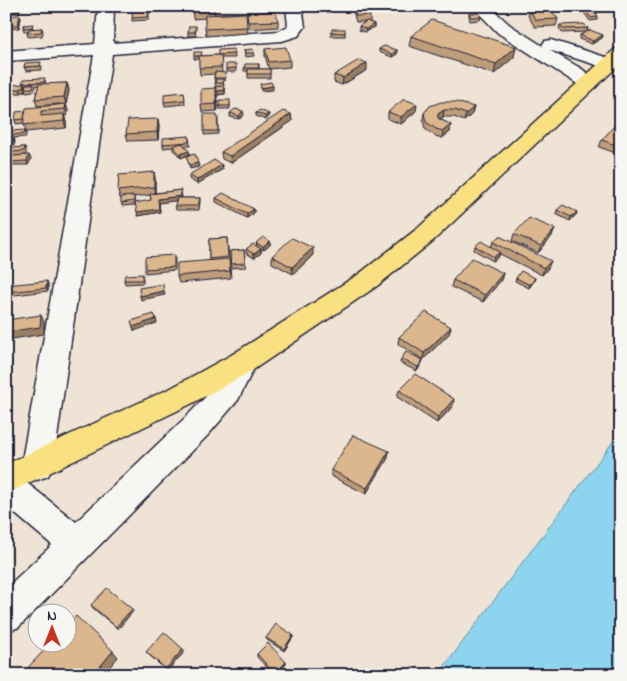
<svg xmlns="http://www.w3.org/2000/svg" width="627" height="681" font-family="'Indie Flower',sans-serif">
	<rect width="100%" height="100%" fill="#eee3d4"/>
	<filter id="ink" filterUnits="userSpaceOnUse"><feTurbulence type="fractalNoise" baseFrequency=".02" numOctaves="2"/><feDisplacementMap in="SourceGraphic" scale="10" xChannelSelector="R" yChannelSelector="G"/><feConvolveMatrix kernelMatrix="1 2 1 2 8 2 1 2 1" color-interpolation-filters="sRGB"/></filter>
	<g filter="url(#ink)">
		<polygon fill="#8dd4ee" stroke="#628da6" points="621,431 621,675 438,675"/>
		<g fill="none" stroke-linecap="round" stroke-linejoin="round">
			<defs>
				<g id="minor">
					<polygon points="98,6 114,6 113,43 279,31 288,26 286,6 302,6 305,27 298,36 282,41 112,54 53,466 48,476 37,480 26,476 21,466 94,55 6,61 6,51 95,44"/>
					<polygon points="472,6 489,6 510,25 544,47 542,45 545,41 551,40 615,60 618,64 615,68 609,69 549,50 582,69 598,83 596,87 589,89 582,87 498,33"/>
					<polygon points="243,351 253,354 257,362 238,400 209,434 19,627 6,632 6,588 52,545 6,506 6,470 17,475 76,522 187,416 218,384 233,354"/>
				</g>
				<polygon id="highway" points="621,48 621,63 434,240 377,286 253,370 191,404 6,494 6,464 171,388 233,354 359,274 418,228 615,49"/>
			</defs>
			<use href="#minor" stroke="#22223b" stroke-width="3"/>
			<use href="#highway" stroke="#22223b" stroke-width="3"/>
			<use href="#minor" fill="#f6f6f2" fill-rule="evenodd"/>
			<use href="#highway" fill="#f9e181" fill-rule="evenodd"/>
		</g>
		<g fill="#bd9d7a" stroke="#22223b">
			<polygon points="6,6 21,6 19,13 9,14 9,16 21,18 19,28 6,29"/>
			<polygon points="178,6 214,6 215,14 247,27 248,33 206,36 205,18 193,19 192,7 179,9"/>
			<polygon points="353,6 368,6 370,15 370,22 369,22 374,24 374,27 365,32 359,30 359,26 366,22 356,22 353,11"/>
			<rect x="380" y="6" width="10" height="1"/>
			<polygon points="541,6 561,6 562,8 561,11 552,12 558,19 556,26 535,27 528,16 529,10 542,9"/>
			<polygon points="566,6 595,6 598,11 597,14 595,14 598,17 597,20 590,21 582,10 569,10"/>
			<polygon points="606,6 619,6 618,7 607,8"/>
			<polygon points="149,12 149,20 132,21 132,18"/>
			<polygon points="247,13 278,21 278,27 249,29"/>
			<polygon points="469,13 481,17 480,20 470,21 469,16"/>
			<polygon points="24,25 34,28 34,29 42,28 43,32 42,36 28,37 27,33 28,31 24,31 23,28"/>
			<polygon points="560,25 588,28 587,31 603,35 602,38 592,44 579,39 580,35 586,32 562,33 559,28"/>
			<polygon points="196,26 196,29 195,36 188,36 188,32"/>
			<rect x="331" y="32" width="14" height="4"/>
			<polygon points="411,36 514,57 494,74 409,46"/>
			<polygon points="234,49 235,58 221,58 222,73 226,76 225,81 223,81 224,86 223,86 225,90 225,94 217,95 217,111 202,112 201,105 216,87 214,78 215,74 200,75 199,59 194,59 194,56 218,55"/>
			<polygon points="265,49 290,60 290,67 269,69 265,56"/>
			<polygon points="379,49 397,50 397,54 392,57 379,52"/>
			<polygon points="244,50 254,53 254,56 245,57"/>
			<polygon points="259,64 259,69 270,69 270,78 248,78 248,71 244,71 244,68"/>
			<polygon points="42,66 41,70 26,71 24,67"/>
			<polygon points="236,68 236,72 226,72 226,69"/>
			<polygon points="367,70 342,85 334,82 334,75"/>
			<polygon points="46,81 45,84 67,83 69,90 66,104 68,111 67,116 65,116 66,121 66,128 26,132 24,123 16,124 15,120 25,111 60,104 37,106 35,99 39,85 35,86 36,87 34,91 26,92 25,89 25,91 21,93 11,94 10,90 23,84 22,83"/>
			<polygon points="184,92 185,104 165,106 164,102"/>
			<polygon points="230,103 230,109 219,109 219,106"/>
			<polygon points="430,106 474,107 472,114 464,121 454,117 443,117 440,119 451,125 450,132 442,138 435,136 425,129 423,120 424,113"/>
			<polygon points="416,111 401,124 388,119 388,112"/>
			<polygon points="230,113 244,115 239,119 230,117"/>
			<polygon points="256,113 269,114 269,117 266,120 256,116"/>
			<polygon points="291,114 292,121 231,163 222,159 221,152"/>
			<polygon points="218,117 218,134 204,135 204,131"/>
			<polygon points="158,119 159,126 158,140 128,141 126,134"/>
			<polygon points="621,119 621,155 599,147 602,140"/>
			<polygon points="25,130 26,134 26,137 11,138 10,135"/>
			<polygon points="189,136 190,146 185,146 190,154 181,158 173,150 173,147 163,148 163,144"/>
			<polygon points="14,138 15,142 13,148 25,147 26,150 26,155 17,156 31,159 28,165 11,165 10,162 13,156 11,153 6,154 6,139"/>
			<polygon points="222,165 223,169 197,184 189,179 189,175"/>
			<polygon points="154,172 155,179 155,193 181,190 182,198 200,198 200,202 199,210 176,210 175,206 176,200 159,203 160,212 138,216 151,200 150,195 134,197 135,205 122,206 121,198 120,198 118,191"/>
			<polygon points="216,198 254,209 254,213 247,218 216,202"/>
			<polygon points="557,210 577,212 576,215 570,221 556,214"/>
			<polygon points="555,229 552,236 538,253 512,241 514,234"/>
			<polygon points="227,238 231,278 179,283 177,276 209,260 209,239"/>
			<polygon points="270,241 270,245 264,250 257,247 261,249 261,253 254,258 246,253 246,249 257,246 256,243"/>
			<polygon points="493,242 548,268 542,275 500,254 499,256 493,261 474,250 475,246 491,247"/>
			<polygon points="244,250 246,267 231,268 230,251"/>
			<polygon points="313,255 293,274 272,263 272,256"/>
			<polygon points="175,258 175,270 145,273 145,269"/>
			<polygon points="503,273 501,280 483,302 451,287 453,280"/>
			<polygon points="143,278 143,283 125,284 124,280"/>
			<polygon points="516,278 535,278 534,281 529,288 515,281"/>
			<polygon points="48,284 48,291 6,296 6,285"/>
			<polygon points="451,327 449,334 423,360 422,363 417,371 400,363 401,359 422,359 398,344 399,337"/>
			<polygon points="399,390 453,406 437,423 397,397"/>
			<polygon points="388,458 366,494 331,476 331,470"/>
			<polygon points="91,605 133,611 118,629 93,608"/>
			<polygon points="293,635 293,637 284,651 267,640 266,638"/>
			<polygon points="185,651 167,671 148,654 146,652"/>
			<polygon points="257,654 286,662 286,664 277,675 274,675 257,657"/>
		</g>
		<g fill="#9a8063" stroke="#22223b">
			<polygon points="17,6 21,6 19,13"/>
			<polygon points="178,6 193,6 193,7 179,9"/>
			<polygon points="7,7 9,14 8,17 6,11"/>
			<polygon points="20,15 21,18 19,28 18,25"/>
			<polygon points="374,24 374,27 365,32 366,29"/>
			<polygon points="603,35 602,38 592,44 593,41"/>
			<polygon points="516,47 514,57 494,74 496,64"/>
			<polygon points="397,50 397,54 392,57 392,54"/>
			<polygon points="367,63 367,70 342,85 343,78"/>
			<polygon points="67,83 69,90 66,104 64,97"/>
			<polygon points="24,84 25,87 25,91 21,93 20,89"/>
			<polygon points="273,86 273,90 261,91 261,88"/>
			<polygon points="225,90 225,94 217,95 217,111 217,91"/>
			<polygon points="9,91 10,94 6,107 6,99"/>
			<polygon points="66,104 68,111 67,116 65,109"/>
			<polygon points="417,104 416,111 401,124 401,117"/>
			<polygon points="474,107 472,114 464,121 466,114"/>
			<polygon points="444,110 443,117 437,121 438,114"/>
			<polygon points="243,111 244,115 239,119 239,116"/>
			<polygon points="64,114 66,121 66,128 64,121"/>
			<polygon points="269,114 269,117 266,120 265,116"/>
			<polygon points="291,114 292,121 231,163 230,156"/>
			<polygon points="158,119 159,126 158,140 157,132"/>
			<polygon points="451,125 450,132 442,138 443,131"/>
			<polygon points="14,138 15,142 11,153 10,150"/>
			<polygon points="189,151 190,154 181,158 180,154"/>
			<polygon points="29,155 31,159 28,165 27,161"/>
			<polygon points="198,163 199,167 190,169 189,165"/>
			<polygon points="222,165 223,169 197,184 197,180"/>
			<polygon points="154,172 155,179 155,195 154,187"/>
			<polygon points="181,196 182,200 159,203 160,212 138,216 137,212 158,199"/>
			<polygon points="254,209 254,213 247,218 247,214"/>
			<polygon points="577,212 576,215 570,221 571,217"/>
			<polygon points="555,229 552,236 538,253 541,246"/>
			<polygon points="270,241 270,245 264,250 263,247"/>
			<polygon points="313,248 313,255 293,274 292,267"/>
			<polygon points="261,249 261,253 254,258 254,254"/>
			<polygon points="500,252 499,256 493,261 494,257"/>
			<polygon points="551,261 548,268 542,275 544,268"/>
			<polygon points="503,273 501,280 483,302 485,295"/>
			<polygon points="535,278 534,281 529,288 530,285"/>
			<polygon points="47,281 48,284 48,291 46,288"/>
			<polygon points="164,291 165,295 141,300 140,296"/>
			<polygon points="41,315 44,322 44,334 6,340 6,332"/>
			<polygon points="156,319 157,323 134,331 133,327"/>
			<polygon points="451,327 449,334 423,360 424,353"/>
			<polygon points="423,360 422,363 417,371 418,367"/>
			<polygon points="454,399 453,406 437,423 438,417"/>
			<polygon points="389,451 388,458 366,494 367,488"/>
			<polygon points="132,609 133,611 118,629 116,627"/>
			<polygon points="293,635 293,637 284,651 284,649"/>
			<polygon points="183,649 185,651 167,671 166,669"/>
			<polygon points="113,651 118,657 103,675 93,675"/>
			<polygon points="286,662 286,664 277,675 275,675"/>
		</g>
		<g fill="#dcb78e" stroke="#22223b">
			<polygon points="6,6 17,6 7,7 6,10"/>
			<polygon points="192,6 214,6 214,11 193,12"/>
			<polygon points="353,6 368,6 370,15 356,16"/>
			<polygon points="543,6 561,6 562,8 545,9"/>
			<polygon points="595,6 598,11 592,11 598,17 591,18 583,7"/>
			<polygon points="149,8 148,17 132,18 133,9"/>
			<polygon points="550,9 558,19 536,20 529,10"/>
			<polygon points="276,11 278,21 248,22 247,13"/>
			<polygon points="239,13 239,14 214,15 214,14"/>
			<polygon points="246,13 247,27 205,29 205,15"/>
			<polygon points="469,13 479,13 481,17 471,17"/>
			<polygon points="20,15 18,25 6,26 6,16"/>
			<polygon points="432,20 516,47 496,64 411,36"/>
			<polygon points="367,21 374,24 366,29 359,26"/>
			<polygon points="33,24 32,27 23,28 24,25"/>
			<polygon points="584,24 588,28 563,29 560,25"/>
			<polygon points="189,26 196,26 195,32 188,32"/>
			<polygon points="42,28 41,32 27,33 29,29"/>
			<polygon points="332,29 345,29 345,33 331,32"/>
			<polygon points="590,30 603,35 593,41 580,35"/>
			<polygon points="384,46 397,50 392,54 379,49"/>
			<polygon points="286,47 290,60 269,62 265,49"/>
			<polygon points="234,49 235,54 218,55 218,50"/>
			<polygon points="253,49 254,53 245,53 244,50"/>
			<polygon points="194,52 202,52 201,56 194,56"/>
			<polygon points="221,55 222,67 199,68 199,56"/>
			<polygon points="359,60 367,63 343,78 334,75"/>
			<polygon points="41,62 40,66 24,67 25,63"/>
			<polygon points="226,64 236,64 236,68 226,69"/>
			<polygon points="245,64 259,64 258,68 244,68"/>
			<rect x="248" y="69" width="22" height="5"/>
			<polygon points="215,72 226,73 225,78 214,78"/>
			<polygon points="45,78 44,82 22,83 24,79"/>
			<polygon points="215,79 223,79 223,83 216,83"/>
			<polygon points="271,82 273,86 261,88 260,84"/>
			<polygon points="67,83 64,97 35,99 39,84"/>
			<polygon points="24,84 23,87 20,89 10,90 12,85"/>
			<polygon points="26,84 34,84 33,88 25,88"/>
			<polygon points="222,86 225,90 216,91 216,88 214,87"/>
			<polygon points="216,88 216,104 201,105 201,89"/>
			<polygon points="6,91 9,91 6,99"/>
			<polygon points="184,92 185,100 164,102 164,94"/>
			<polygon points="404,99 417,104 401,117 388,112"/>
			<rect x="219" y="100" width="11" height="6"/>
			<polygon points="441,102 456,102 474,107 466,114 455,110 444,110 438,114 438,118 451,125 443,131 436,129 426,122 424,113 430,106"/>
			<polygon points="66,104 65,109 41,111 41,116 64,114 64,121 23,125 26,108"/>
			<polygon points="235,109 243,111 239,116 230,113"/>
			<polygon points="260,110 269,114 265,116 256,113"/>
			<polygon points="25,111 24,119 15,120 16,112"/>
			<polygon points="283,111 291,114 230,156 221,152"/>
			<polygon points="204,114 217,114 218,131 204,131"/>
			<polygon points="158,119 157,132 126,134 128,120"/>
			<polygon points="620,119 621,119 621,147 602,140"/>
			<polygon points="25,130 24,134 10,135 10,131"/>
			<polygon points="189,136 189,142 163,144 163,138"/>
			<polygon points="14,138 10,150 6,150 6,139"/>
			<polygon points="182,143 189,151 180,154 173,146"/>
			<polygon points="25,147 24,151 11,152 12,148"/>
			<polygon points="195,154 198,163 189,165 186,156"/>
			<polygon points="29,155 27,161 10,162 12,156"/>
			<polygon points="214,160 222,165 197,180 189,175"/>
			<polygon points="154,172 154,187 118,191 119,175"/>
			<polygon points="181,190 181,196 158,199 159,209 137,212 135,203 151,200 150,194"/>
			<polygon points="223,193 254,209 247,214 216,198"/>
			<polygon points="134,196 134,201 121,203 121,197"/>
			<polygon points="177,198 200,198 198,206 175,206"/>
			<polygon points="563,205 577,212 571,217 557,210"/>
			<polygon points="529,218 555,229 541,246 514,234"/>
			<polygon points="499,236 551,261 544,268 493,242"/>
			<polygon points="263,237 270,241 263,247 256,243"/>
			<polygon points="227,238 228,257 209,259 209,239"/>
			<polygon points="292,238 313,248 292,267 272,256"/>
			<polygon points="481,241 500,252 494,257 475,246"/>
			<polygon points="253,244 261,249 254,254 246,249"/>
			<polygon points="244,250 245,263 231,264 230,251"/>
			<polygon points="174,255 174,267 145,269 145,257"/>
			<polygon points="472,258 503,273 485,295 453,280"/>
			<polygon points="229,259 230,271 177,276 177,263"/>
			<polygon points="521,271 535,278 530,285 516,278"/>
			<polygon points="143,274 142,280 124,280 125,275"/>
			<polygon points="47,281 46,288 6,292 6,285"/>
			<polygon points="163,284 164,291 140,296 139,288"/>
			<polygon points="426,312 451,327 424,353 399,337"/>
			<polygon points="154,314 156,319 133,327 131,321"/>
			<polygon points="41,315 40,327 6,332 6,320"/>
			<polygon points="406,352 423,360 418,367 401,359"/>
			<polygon points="415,374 454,399 438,417 399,390"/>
			<polygon points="353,435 389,451 367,488 331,470"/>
			<polygon points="107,588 132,609 116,627 91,605"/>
			<polygon points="76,616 113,651 93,675 21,675 50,644 68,644 68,625"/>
			<polygon points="276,624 293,635 284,649 266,638"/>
			<polygon points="164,632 183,649 166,669 146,652"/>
			<polygon points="268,643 286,662 275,674 257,654"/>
			<polygon points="264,669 269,675 258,675"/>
		</g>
	</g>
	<rect width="627" height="681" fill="none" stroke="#f6f6f2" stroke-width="25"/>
	<rect x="12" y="12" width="602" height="656" fill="none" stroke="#22223b" stroke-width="2" filter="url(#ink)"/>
	<g transform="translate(52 628)"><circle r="24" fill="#f6f6f2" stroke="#a1a1a9"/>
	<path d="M0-4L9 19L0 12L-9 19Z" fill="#c8321e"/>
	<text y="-8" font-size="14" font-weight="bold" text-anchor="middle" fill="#22223b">N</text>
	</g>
</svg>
